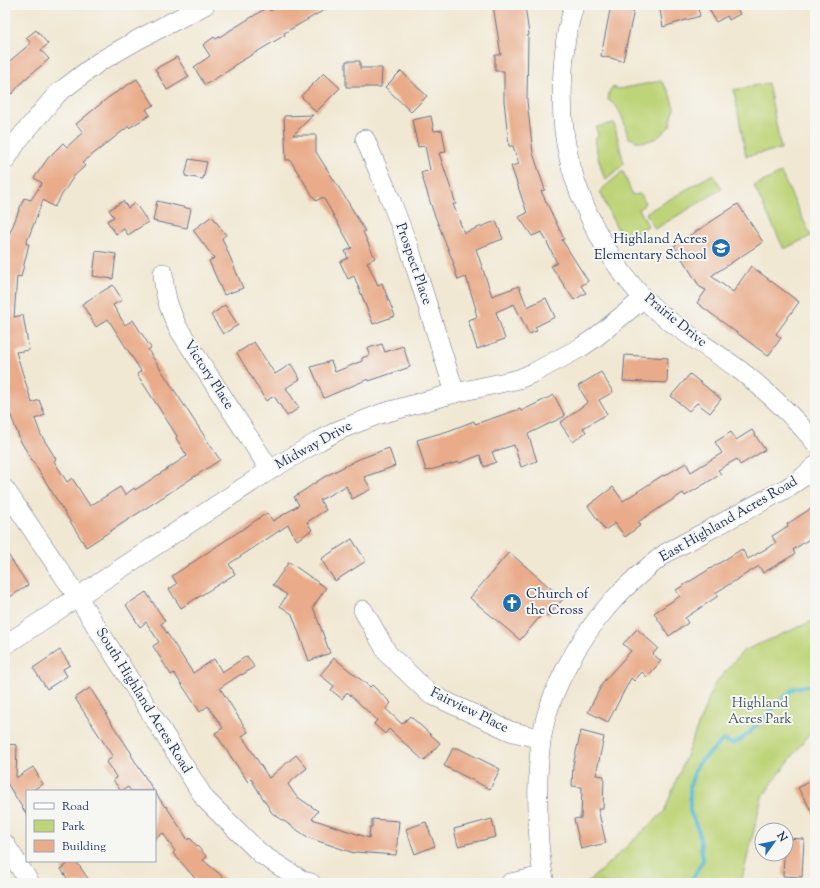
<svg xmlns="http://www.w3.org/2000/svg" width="820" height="888" font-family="'Sorts Mill Goudy',serif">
	<rect width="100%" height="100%" fill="#f6f6f2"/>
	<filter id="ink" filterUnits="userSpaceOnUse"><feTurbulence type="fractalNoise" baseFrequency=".025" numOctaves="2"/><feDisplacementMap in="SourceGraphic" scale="8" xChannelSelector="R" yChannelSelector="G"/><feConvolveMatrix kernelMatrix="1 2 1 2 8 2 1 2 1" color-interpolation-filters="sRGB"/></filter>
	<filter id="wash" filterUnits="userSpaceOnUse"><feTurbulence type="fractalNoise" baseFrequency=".012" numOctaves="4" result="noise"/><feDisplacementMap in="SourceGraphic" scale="16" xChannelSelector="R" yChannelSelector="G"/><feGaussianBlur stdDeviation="0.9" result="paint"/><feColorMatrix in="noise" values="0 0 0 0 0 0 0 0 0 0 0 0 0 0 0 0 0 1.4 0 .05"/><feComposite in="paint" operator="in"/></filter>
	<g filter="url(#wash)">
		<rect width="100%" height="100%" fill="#f1e8d3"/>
		<g fill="#bed478" stroke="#6c826b">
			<path d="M661,81L669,92L674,108L670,126L657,138L645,142L636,141L628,137C624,123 622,107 608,100L609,93L612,87L619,89Z"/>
			<polygon points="768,83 781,149 746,156 734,90"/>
			<polygon points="614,123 624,164 605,180 598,157 595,139 598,136 596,127"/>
			<polygon points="623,171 632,195 639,194 642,196 645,202 643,206 639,209 648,226 624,240 612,219 600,191"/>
			<polygon points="781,173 811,236 784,249 754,186"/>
			<polygon points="713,174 722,189 655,229 646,213"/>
			<polygon points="815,620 815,726 762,797 741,883 587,883 664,812 714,685 743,651"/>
		</g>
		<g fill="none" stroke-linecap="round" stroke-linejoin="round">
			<polyline stroke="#53bad1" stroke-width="4" points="690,883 703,860 699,832 690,811 690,785 697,765 723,740 734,744 748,734 794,688 815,685"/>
		</g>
		<g id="blocks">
			<g fill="#e9ab89">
				<polygon points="281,5 333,5 284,33 285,35 233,66 234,67 205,85 194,67 210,56 203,45 214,37 216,39 268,7 270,11"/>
				<polygon points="493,5 525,5 529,35 528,35 527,101 533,153 545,190 541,191 564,239 562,240 588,281 581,286 586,293 574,300 551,266 557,263 542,232 532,236 519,217 527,213 511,166 519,164 513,146 509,146 504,101 504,71 495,71 495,55 501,55"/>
				<polygon points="611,5 634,10 623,61 601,56"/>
				<polygon points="668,5 697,5 700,16 663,27 660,10 668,8"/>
				<polygon points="707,5 747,5 738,10 740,14 729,20 727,16 716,22"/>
				<polygon points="36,30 48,44 41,50 49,59 24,80 12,94 5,88 5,65 31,43 26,38"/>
				<polygon points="177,57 189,77 167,90 155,69"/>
				<polygon points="346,61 360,61 360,68 382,68 381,87 346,87"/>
				<polygon points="401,71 427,96 411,112 385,87"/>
				<polygon points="324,73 340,88 316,112 301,96"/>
				<polygon points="137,79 154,105 146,109 150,115 129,128 129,126 82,163 85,166 74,176 54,207 43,200 26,244 29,244 21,277 17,276 14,317 23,315 29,350 16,352 32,403 39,400 45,415 35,419 41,435 56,459 54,461 67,482 72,478 90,506 120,487 125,495 134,488 135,490 187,456 176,438 177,436 137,374 141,371 108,319 96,327 82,304 113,285 122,300 113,305 125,325 133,320 151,348 148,350 220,460 86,547 21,442 6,403 9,402 5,390 5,245 24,198 31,200 42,183 34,178 48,158 63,143 67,147 83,132 76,124 109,97"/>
				<polygon points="313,115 293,135 316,135 316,152 348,202 365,231 363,232 375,258 367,262 378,285 382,283 395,316 373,324 354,276 348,279 340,262 348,258 345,251 352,248 323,197 316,201 290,160 286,160 284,116"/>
				<polygon points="431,116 434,131 442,130 446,152 439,153 456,204 453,204 464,233 496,221 503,239 476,249 492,296 519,286 527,307 546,298 555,317 535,327 537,331 529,334 514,304 496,312 505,339 477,349 468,320 477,317 475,309 476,309 466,277 458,280 453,264 454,264 433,211 421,173 430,170 425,146 418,147 412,120"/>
				<polygon points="189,159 207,162 203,179 185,176"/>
				<polygon points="123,201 128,208 135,203 148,222 128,235 124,229 116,234 107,221 114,217 109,210"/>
				<polygon points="157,201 191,209 187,228 153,221"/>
				<polygon points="738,204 763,242 711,276 733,292 751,266 799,302 776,334 781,338 768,356 697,303 706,290 700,287 674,246"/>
				<polygon points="212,216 226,235 222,238 243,288 224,295 209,261 214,258 193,230"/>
				<polygon points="96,251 116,254 113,279 93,276"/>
				<polygon points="225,305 238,325 223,334 211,315"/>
				<polygon points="254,342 275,374 291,364 300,379 286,388 299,408 287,416 274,396 266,401 237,353"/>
				<polygon points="382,344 385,352 403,346 410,367 369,381 368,379 324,398 311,367 331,361 335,372 362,361 362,358 370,355 368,348"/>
				<polygon points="625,355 668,358 667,383 623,381"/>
				<polygon points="601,372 613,392 599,400 607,414 583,428 586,432 573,442 560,423 588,402 578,386"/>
				<polygon points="690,374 721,399 710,413 697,403 689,411 671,396"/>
				<polygon points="554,395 565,416 528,434 537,461 521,467 514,445 492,452 496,462 484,467 480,455 460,463 459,462 426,471 417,440 448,431 474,421 475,424 520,409 521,411"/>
				<polygon points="752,430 765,450 740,465 737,459 718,470 721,474 685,496 683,493 638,522 641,525 625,537 615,523 605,530 588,506 613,487 623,501 663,475 664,476 686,463 691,472 722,453 715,442 731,432 736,440"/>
				<polygon points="389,448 395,466 364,477 371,489 352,499 346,486 320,500 326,510 307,522 312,530 297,540 288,525 229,564 235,574 181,608 169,589 177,584 172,576 267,513 273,521 299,505 294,497 324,477 359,459"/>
				<polygon points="815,506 815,535 793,550 795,554 763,573 759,566 715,593 718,596 685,618 688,623 669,636 654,613 680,596 676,590 742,549 748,559 776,543 772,536 788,526 787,524"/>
				<polygon points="352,539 366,561 335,581 321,559"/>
				<polygon points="5,550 28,585 10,597 5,589"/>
				<polygon points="509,552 563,599 548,616 544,612 520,640 470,598"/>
				<polygon points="289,562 326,588 313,607 330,653 309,661 292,614 280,606 287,595 273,585"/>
				<polygon points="146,592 165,621 161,624 193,673 214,659 222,672 247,656 254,667 242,675 241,674 220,688 248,732 242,736 269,778 296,755 307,768 288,784 296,796 318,811 312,819 369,838 370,827 372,827 372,819 399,821 396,855 355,852 354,853 309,838 272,813 251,779 248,782 215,733 223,728 208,706 200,712 174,673 171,675 153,646 159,642 146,622 140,627 126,605"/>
				<polygon points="637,629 658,648 653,654 661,661 647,677 642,672 634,681 631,678 608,722 588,712 603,682 631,651 623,644"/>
				<polygon points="60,650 70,665 63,669 67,676 47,689 33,668"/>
				<polygon points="334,658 370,687 372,685 391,703 386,709 402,724 410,716 440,743 424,761 389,729 385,734 374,724 377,720 347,692 342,699 331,690 334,686 320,675"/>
				<polygon points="90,688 107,714 106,715 132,754 131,755 154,791 131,791 128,787 121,791 113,780 117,778 106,762 113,757 75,698"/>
				<polygon points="581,731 604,737 596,775 604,776 603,809 598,809 606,843 581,849 574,819 581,818 582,787 572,786 573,765"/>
				<polygon points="5,744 17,745 16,778 33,767 43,784 31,791 27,791 27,815 5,780"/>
				<polygon points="453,748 458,748 500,769 490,789 444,766"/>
				<polygon points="815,778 815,817 798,788"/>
				<polygon points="155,792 165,807 166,806 188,840 190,838 207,857 203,860 230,883 199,883 173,853 175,851 163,833 155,839"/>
				<polygon points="492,819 496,837 458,846 454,829"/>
				<polygon points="426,822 435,846 415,854 406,829"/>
				<polygon points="786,838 804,839 802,877 783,876 784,854 786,854"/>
				<polygon points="72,861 76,861 91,883 70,883 61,869"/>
			</g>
		</g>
	</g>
	<g filter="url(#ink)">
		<use href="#blocks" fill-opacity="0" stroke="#667087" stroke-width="1"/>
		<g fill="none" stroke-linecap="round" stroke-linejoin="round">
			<defs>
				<g id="minor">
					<path d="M574,5C571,18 566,32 565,46C562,74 561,103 564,131C572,194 609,269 657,311C683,333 713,350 741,371C768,392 793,416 815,442"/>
					<polyline points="365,139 390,198 411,253 455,393"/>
					<polyline points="5,161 19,139 57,94 99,62 139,39 205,5"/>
					<path d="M163,273C164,294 169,309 178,328L270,470"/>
					<polyline points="5,489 77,596 205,799 261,854 303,881 311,883"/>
					<polyline points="363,610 388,654 430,694 510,731 541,739"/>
					<polyline points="5,645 270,470 319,441 339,430 380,414 455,393 519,379 533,373 580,348 596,337 644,298"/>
					<polyline points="5,844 30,883"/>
					<polyline points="510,883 543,876"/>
					<path d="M545,883C539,859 538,835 538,811C537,780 538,747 546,717C551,699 559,682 567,666C593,618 622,586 666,553L787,488L803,477L815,466"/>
				</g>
			</defs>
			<use href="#minor" stroke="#667087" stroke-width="20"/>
			<use href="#minor" stroke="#fff" stroke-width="19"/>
		</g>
	</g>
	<defs>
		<symbol id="school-disc" viewBox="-11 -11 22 22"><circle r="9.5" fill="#1f6fb2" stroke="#f6f6f2"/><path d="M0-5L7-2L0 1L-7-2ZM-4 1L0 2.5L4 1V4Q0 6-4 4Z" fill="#fff"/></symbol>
		<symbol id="church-disc" viewBox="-11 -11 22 22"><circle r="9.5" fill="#1f6fb2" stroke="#f6f6f2"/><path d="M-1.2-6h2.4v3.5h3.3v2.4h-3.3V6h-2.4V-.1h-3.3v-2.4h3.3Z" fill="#fff"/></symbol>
	</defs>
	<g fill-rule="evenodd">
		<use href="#school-disc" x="710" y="237" width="22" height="22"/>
		<use href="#church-disc" x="501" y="592" width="22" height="22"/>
	</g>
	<g text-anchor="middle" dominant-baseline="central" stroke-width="4" stroke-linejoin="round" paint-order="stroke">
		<g font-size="14" fill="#1b2f5e" stroke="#f6f6f2" text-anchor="end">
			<text x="707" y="240">Highland Acres<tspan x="707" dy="16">Elementary School</tspan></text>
			<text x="526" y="595" text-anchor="start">Church of<tspan x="526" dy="16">the Cross</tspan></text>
		</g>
		<g font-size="14" fill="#1b2f5e" stroke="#f6f6f2">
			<text transform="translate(413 264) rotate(71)">Prospect Place</text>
			<text transform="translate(675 321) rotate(39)">Prairie Drive</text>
			<text transform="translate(208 375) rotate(57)">Victory Place</text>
			<text transform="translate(314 446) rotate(-29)">Midway Drive</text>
			<text transform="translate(729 520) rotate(-30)">East Highland Acres Road</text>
			<text transform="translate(143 701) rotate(58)">South Highland Acres Road</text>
			<text transform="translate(469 711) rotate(26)">Fairview Place</text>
		</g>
		<g font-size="14" fill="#445864" stroke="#f6f6f2">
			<text x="760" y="704">Highland<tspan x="760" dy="16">Acres Park</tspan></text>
		</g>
	</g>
	<rect width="820" height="888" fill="none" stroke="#f6f6f2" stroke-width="20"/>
	<rect x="26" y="790" width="130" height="72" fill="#f6f6f2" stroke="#9ea6b7"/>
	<rect x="34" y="803" width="20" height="6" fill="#ffffff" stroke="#9ea6b7"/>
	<text x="62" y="810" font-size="12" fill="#1b2f5e">Road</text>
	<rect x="34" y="820" width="20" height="12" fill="#bed478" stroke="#9ea6b7"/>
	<text x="62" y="830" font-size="12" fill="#1b2f5e">Park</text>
	<rect x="34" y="840" width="20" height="12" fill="#e9ab89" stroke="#9ea6b7"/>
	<text x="62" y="850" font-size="12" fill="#1b2f5e">Building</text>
	<g transform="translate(774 842) rotate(57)"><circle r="19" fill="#f6f6f2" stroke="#9ea6b7"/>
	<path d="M0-3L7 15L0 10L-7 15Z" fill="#1f6fb2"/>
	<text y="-6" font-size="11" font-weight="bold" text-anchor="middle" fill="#1b2f5e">N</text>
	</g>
</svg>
